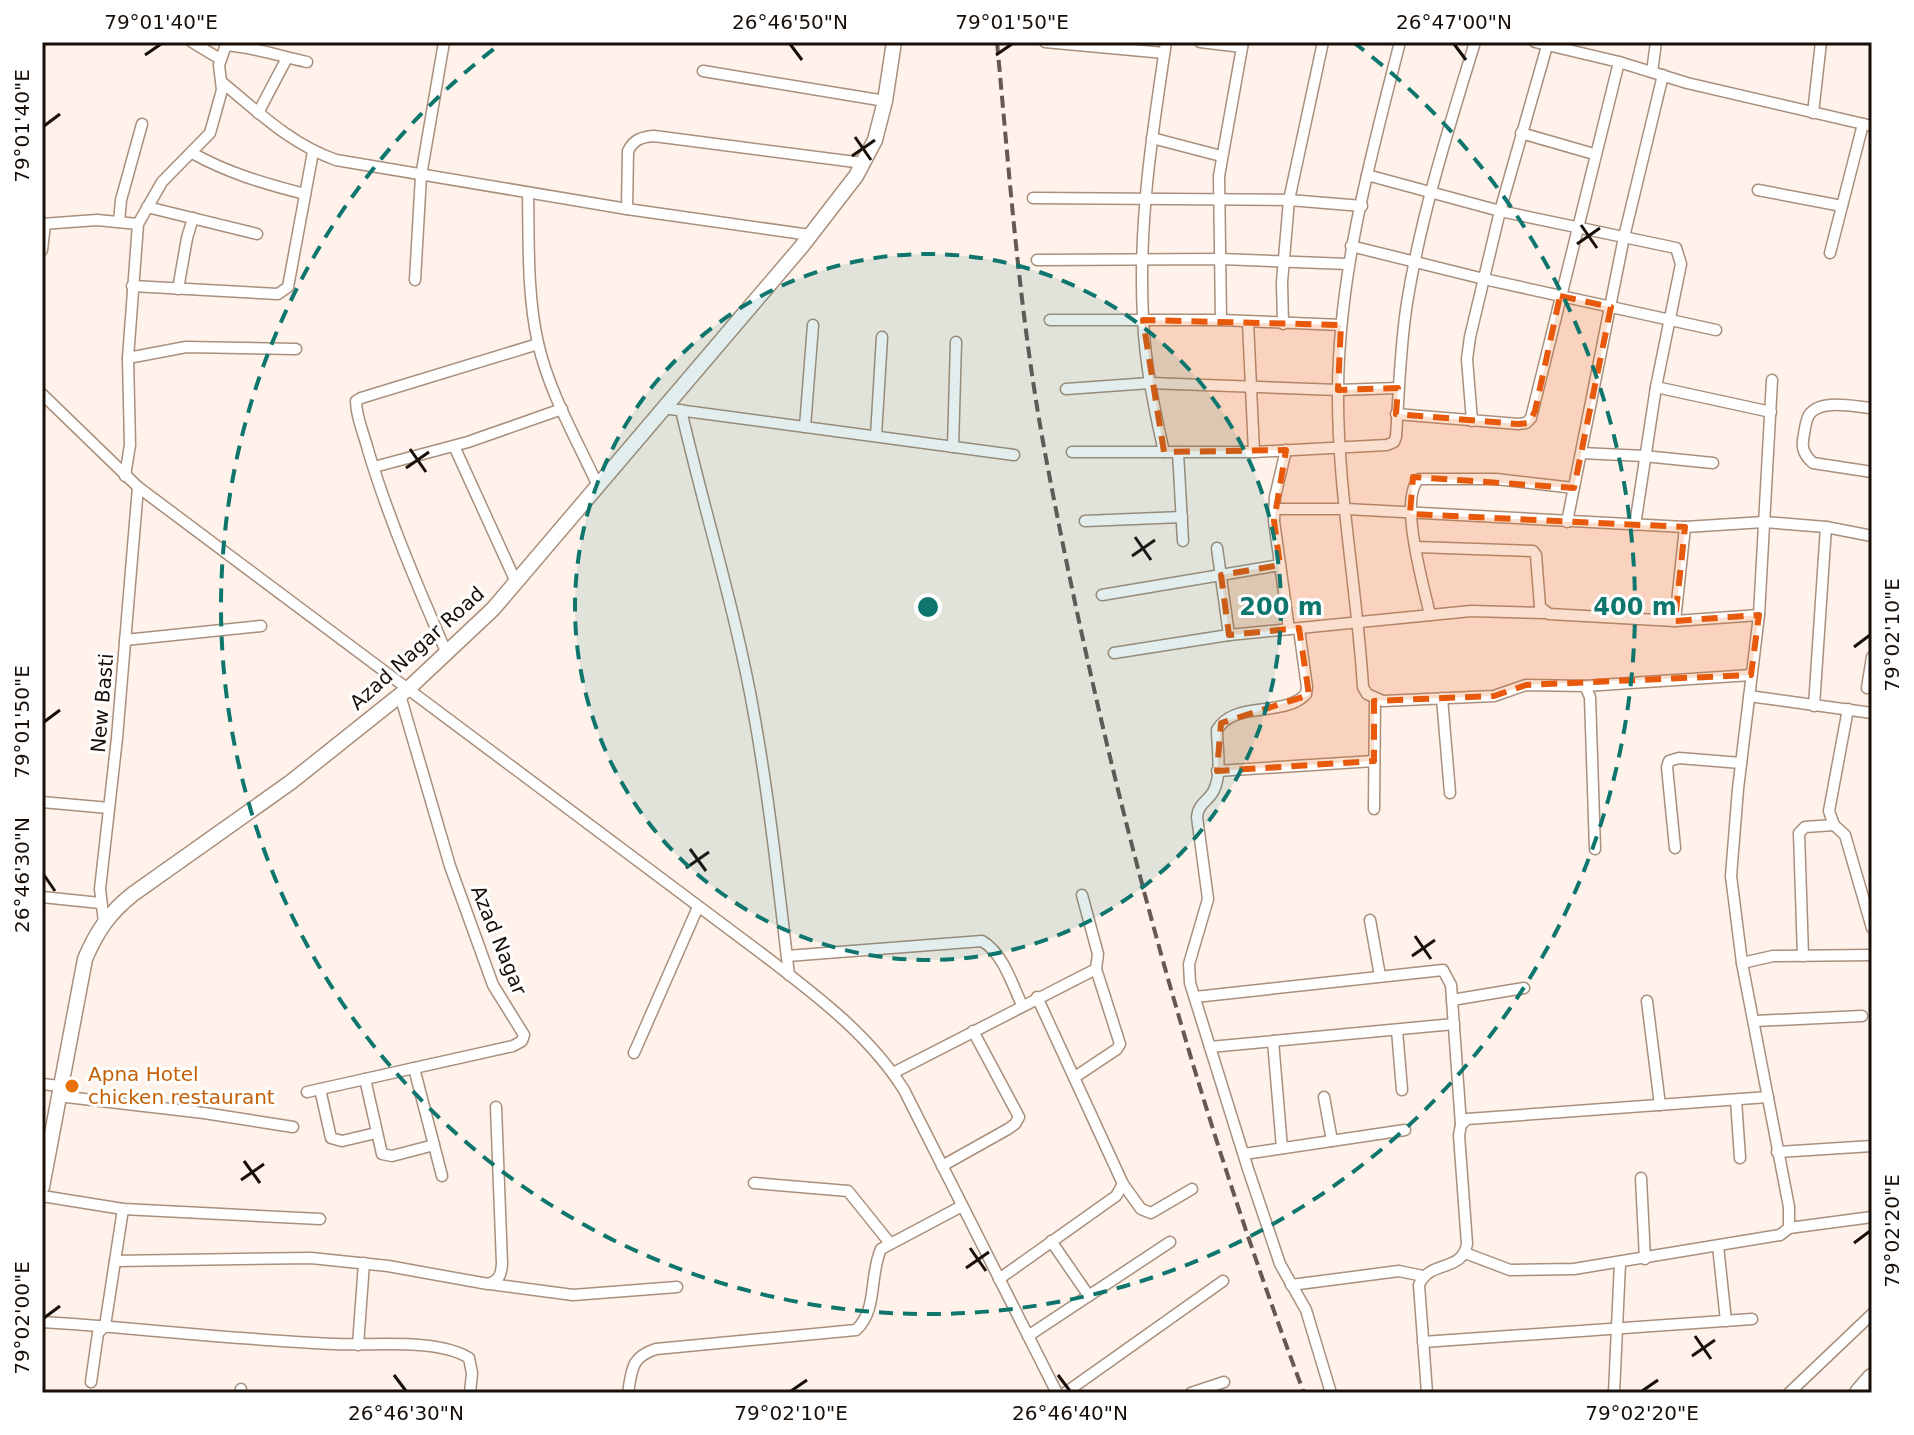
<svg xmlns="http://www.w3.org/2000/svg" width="1914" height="1435" font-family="'DejaVu Sans',sans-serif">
	<rect width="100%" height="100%" fill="#fef2ea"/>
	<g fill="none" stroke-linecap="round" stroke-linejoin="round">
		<defs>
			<g id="street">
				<polyline points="192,42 220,59"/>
				<polyline points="1045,42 1164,53"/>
				<polyline points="1200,42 1242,47"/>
				<path d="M1400,42C1371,156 1339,271 1338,389C1337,488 1357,588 1363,687L1367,694L1383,701L1494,696L1526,685L1585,686L1590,697L1595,849"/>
				<polyline points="1535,42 1619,62 1687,83 1872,126"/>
				<path d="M226,45C253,47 279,56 307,62"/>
				<polyline points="703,71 885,101"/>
				<polyline points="1652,72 1656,42"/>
				<path d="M223,83C259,113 291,144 336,160L627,209L810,235"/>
				<polyline points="258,113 287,58"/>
				<polyline points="1813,113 1821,42"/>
				<polyline points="1521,133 1594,154"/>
				<polyline points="1152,138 1221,156"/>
				<path d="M192,153C228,173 265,184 305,194"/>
				<polyline points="1367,175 1500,211 1676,248 1681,264 1656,387 1635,525"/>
				<polyline points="1758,190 1842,206"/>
				<path d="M528,193C529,243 527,294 538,343C549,392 577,440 598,486"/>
				<polyline points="1033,198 1289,200 1362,206"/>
				<polyline points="147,207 257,234"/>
				<path d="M627,209L628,151C634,139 642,137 654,136L863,163"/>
				<polyline points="119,222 121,200 142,124"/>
				<polyline points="42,224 97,220 138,224"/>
				<polyline points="1351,246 1484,279 1716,330"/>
				<polyline points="42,250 45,224"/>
				<polyline points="1830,253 1863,124"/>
				<polyline points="1037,260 1221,259 1348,264"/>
				<polyline points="415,280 421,176 444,42"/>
				<polyline points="132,286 278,294 288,287 313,152"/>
				<polyline points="178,289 187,238 193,218"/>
				<polyline points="1050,320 1221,320 1341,325"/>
				<polyline points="1221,320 1219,176 1243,42"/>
				<polyline points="1248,322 1254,452"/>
				<polyline points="1283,324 1282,282 1289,200 1323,42"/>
				<polyline points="128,358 186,347 296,349"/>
				<polyline points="1656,387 1771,412"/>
				<polyline points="1066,389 1150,383 1338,390 1398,388"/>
				<path d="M42,394L138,487L761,953C813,993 868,1033 904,1090L1057,1393"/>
				<polyline points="663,408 1014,455"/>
				<path d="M1872,408C1855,407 1820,398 1809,415C1806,420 1805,428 1804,434C1801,447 1803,454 1813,463L1872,472"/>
				<path d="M681,410C705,514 737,615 755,720C770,805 779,890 789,975"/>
				<polyline points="1396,414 1518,424 1526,423 1531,418 1619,62"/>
				<polyline points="1472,421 1467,359 1470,337 1500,211 1547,46"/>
				<polyline points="805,427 813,325"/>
				<polyline points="876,436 882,337"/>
				<polyline points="454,446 516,582"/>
				<polyline points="953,447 956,342"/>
				<polyline points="1286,450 1275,497 1274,521 1289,629"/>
				<path d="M1072,452H1254L1387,445L1394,442L1396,437C1399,392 1400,347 1407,303C1421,215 1449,127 1475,42"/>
				<path d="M1164,452C1154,408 1145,364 1143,318C1138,225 1152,134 1166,42"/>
				<polyline points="1178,452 1183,541"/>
				<polyline points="1581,453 1644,456 1713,463"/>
				<polyline points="374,467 468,442 562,409"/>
				<polyline points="125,476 130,445 128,358 138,224 162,182 210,133 222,90 219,65 227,42"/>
				<polyline points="1275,509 1346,509 1685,527 1764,522 1826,527 1872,536"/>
				<polyline points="1085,521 1182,517"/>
				<polyline points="1567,522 1624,237 1663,75"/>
				<polyline points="1416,547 1533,551 1536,555 1540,607 1549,614 1675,621 1759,615"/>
				<polyline points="1217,548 1229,635"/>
				<polyline points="1102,595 1280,565"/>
				<path d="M1430,615C1424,587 1398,499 1419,479H1496L1574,488"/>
				<polyline points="1675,621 1685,527"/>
				<path d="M1299,629L1307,687L1306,694C1284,718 1234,700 1217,730C1217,747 1222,774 1214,790C1209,801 1198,803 1197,817L1208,899L1189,964L1190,983L1248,1169L1280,1264L1306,1310L1331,1393"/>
				<polyline points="125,640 261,626"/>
				<polyline points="1114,653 1229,635 1471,611 1544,613"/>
				<path d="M447,654C418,587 389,520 368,450C364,434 356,417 356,401L361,398L538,344"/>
				<polyline points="1585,686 1751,675"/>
				<polyline points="1867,688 1872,657"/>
				<polyline points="1749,696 1872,713"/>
				<polyline points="1442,698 1450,793"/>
				<polyline points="1814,706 1826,527"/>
				<polyline points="1848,709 1829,811 1834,825 1845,835 1872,928"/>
				<polyline points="1217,771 1374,761"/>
				<polyline points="42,802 109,808"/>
				<polyline points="1374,809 1375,699"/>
				<polyline points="1675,848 1667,767 1669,761 1679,758 1741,763"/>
				<polyline points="42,897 100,903"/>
				<polyline points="1370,920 1380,976"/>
				<polyline points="104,922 100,889 117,738 138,487"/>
				<path d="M787,956L982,941C1003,953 1012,984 1022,1005"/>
				<polyline points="1803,956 1799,833 1805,827 1834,825"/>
				<polyline points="1742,963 1773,956 1872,955"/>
				<polyline points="1195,997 1443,970 1451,985 1461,1125"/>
				<polyline points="1452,1000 1524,988"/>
				<polyline points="1647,1001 1660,1105"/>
				<polyline points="1755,1021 1862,1016"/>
				<polyline points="1397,1030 1402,1090"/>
				<polyline points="1273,1041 1282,1148"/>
				<polyline points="1210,1047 1454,1024"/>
				<polyline points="634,1053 698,907"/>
				<polyline points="414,1068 442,1176"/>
				<polyline points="893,1073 1096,969 1098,954 1082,895"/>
				<polyline points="1075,1077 1117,1049 1120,1044 1096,969"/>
				<polyline points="365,1079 382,1154 392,1156 434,1145"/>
				<polyline points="42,1084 60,1086"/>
				<polyline points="320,1089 331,1138 342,1141 376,1133"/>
				<polyline points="307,1092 513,1046 522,1041 524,1035 493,985 450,866 400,695"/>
				<polyline points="58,1096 204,1113 293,1127"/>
				<polyline points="1324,1097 1332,1141"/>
				<polyline points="1736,1100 1740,1158"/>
				<polyline points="1777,1152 1872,1146"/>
				<polyline points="1244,1154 1405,1130"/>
				<polyline points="942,1166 1008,1129 1015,1124 1019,1117 973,1031"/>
				<polyline points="1641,1178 1645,1259"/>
				<polyline points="754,1183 848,1191 889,1242"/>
				<polyline points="1123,1184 1141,1209 1151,1213 1192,1189"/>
				<polyline points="42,1196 123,1209 320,1219"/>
				<polyline points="1789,1228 1872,1217"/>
				<polyline points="1051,1241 1089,1296"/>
				<polyline points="1718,1246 1726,1321"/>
				<polyline points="1465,1253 1510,1270 1574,1269 1780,1235 1789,1228 1789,1207 1742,963 1731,876 1738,789 1759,615 1772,380"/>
				<path d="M115,1261L311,1258L388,1266L488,1284C499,1280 501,1276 502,1264L496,1107"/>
				<polyline points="999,1279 1116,1196 1123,1184 1037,997"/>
				<polyline points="490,1284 573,1295 677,1287"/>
				<polyline points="1291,1285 1399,1271 1423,1276"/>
				<path d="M42,1322C140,1328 238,1340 336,1344C374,1346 437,1338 469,1358L472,1373L470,1393"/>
				<polyline points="1028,1336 1170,1242"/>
				<polyline points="1423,1342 1752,1319"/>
				<polyline points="358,1345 364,1263"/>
				<polyline points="91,1382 98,1333 105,1326 123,1209"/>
				<polyline points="240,1393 241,1389"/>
				<path d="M628,1393C632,1369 631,1357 656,1349L856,1330C878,1310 869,1275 881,1249L962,1206"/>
				<polyline points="1065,1393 1223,1281"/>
				<polyline points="1191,1393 1224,1382"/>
				<path d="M1427,1393L1419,1285C1430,1259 1462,1273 1467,1244L1459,1135L1461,1125L1467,1119L1768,1097"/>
				<polyline points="1614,1393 1620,1263"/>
				<polyline points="1789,1393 1872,1314"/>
			</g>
			<path id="secondary" d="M42,1187L85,959C97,931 109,913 133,894L291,782L409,688L493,609L802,246L856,176L875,140L885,101L894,42"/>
			<polyline id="highway" points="1859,1393 1872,1378"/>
		</defs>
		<use href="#street" stroke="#a98f7c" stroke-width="13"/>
		<use href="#secondary" stroke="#a98f7c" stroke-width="17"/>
		<use href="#highway" stroke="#a98f7c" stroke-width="21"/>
		<use href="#street" stroke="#fff" stroke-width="10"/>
		<use href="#secondary" stroke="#fff" stroke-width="14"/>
		<use href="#highway" stroke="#fff" stroke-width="18"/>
		<path stroke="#645a52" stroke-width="4" stroke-dasharray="12 6" stroke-linecap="butt" d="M997,42C1010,181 1020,321 1046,458C1106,776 1190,1090 1304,1393"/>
	</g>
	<path fill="#e8590c" fill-opacity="0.2" stroke="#e8590c" stroke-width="6" stroke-dasharray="16 10" stroke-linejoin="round" d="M1560,296L1611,307L1574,488L1413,477L1410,514L1685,527L1675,621L1759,615L1751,675L1526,685L1494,696L1374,701V761L1217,771L1221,723L1309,695L1299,628L1229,635L1221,575L1280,565L1274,521L1286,450L1164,452L1143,320L1341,325L1338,390L1398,388L1396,414L1518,424L1529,423L1535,411Z"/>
	<path fill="none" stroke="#180f08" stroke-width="3" d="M790,44L802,60M1454,44L1466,60M145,55L161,44M996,55L1012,44M44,126L60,114M855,137L871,160M852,156L875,140M1581,225L1597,248M1577,244L1600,228M410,449L426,472M406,468L429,452M1135,537L1151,560M1132,556L1155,540M1854,647L1870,635M44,722L60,710M690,849L706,871M686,868L709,852M44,875L55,891M1415,936L1431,959M1412,956L1435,940M244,1161L260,1183M241,1180L264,1164M1854,1243L1870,1231M970,1248L986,1271M966,1268L989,1252M44,1318L60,1306M1695,1336L1711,1359M1692,1356L1715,1340M394,1375L406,1391M1058,1375L1070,1391M791,1391L807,1380M1642,1391L1658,1380"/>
	<circle cx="928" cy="607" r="353" fill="#0f766e" fill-opacity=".12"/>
	<g fill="none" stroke="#0f766e" stroke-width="4" stroke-dasharray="14 10">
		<circle cx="928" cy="607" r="353"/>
		<path d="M1353 42A707 707 0 1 1 503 42"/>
	</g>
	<circle fill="#e8710a" stroke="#fff" stroke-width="3" cx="72" cy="1086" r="8"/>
	<g text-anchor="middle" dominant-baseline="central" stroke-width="6" stroke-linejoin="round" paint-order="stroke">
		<g font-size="20" fill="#180f08" stroke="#fff">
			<text transform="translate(417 648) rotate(-42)">Azad Nagar Road</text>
			<text transform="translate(102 703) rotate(-85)">New Basti</text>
			<text transform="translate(499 940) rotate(68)">Azad Nagar</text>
		</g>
		<g font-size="20" fill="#c56008" stroke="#fff" text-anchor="start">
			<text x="88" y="1074">Apna Hotel<tspan x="88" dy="23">chicken restaurant</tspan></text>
		</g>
	</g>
	<circle cx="928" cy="607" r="12" fill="#0f766e" stroke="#fff" stroke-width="4"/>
	<g font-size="24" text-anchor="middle" font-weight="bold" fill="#0f766e" stroke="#fff" stroke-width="6" stroke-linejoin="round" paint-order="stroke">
		<text x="1281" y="615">200 m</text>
		<text x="1635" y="615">400 m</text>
	</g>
	<rect width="1914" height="1435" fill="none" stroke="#ffffff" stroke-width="88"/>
	<rect x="44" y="44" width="1826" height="1347" fill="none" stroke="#180f08" stroke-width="3"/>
	<g font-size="20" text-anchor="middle" fill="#180f08">
		<text x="161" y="29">79°01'40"E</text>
		<text x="790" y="29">26°46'50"N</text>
		<text x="1012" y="29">79°01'50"E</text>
		<text x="1454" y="29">26°47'00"N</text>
		<text transform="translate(22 126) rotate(-90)" y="7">79°01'40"E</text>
		<text transform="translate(1892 635) rotate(-90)" y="7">79°02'10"E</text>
		<text transform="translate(22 722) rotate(-90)" y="7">79°01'50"E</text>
		<text transform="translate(22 875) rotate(-90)" y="7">26°46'30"N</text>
		<text transform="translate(1892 1231) rotate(-90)" y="7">79°02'20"E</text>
		<text transform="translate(22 1318) rotate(-90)" y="7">79°02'00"E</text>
		<text x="406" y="1420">26°46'30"N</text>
		<text x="791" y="1420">79°02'10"E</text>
		<text x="1070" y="1420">26°46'40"N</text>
		<text x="1642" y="1420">79°02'20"E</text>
	</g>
</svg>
